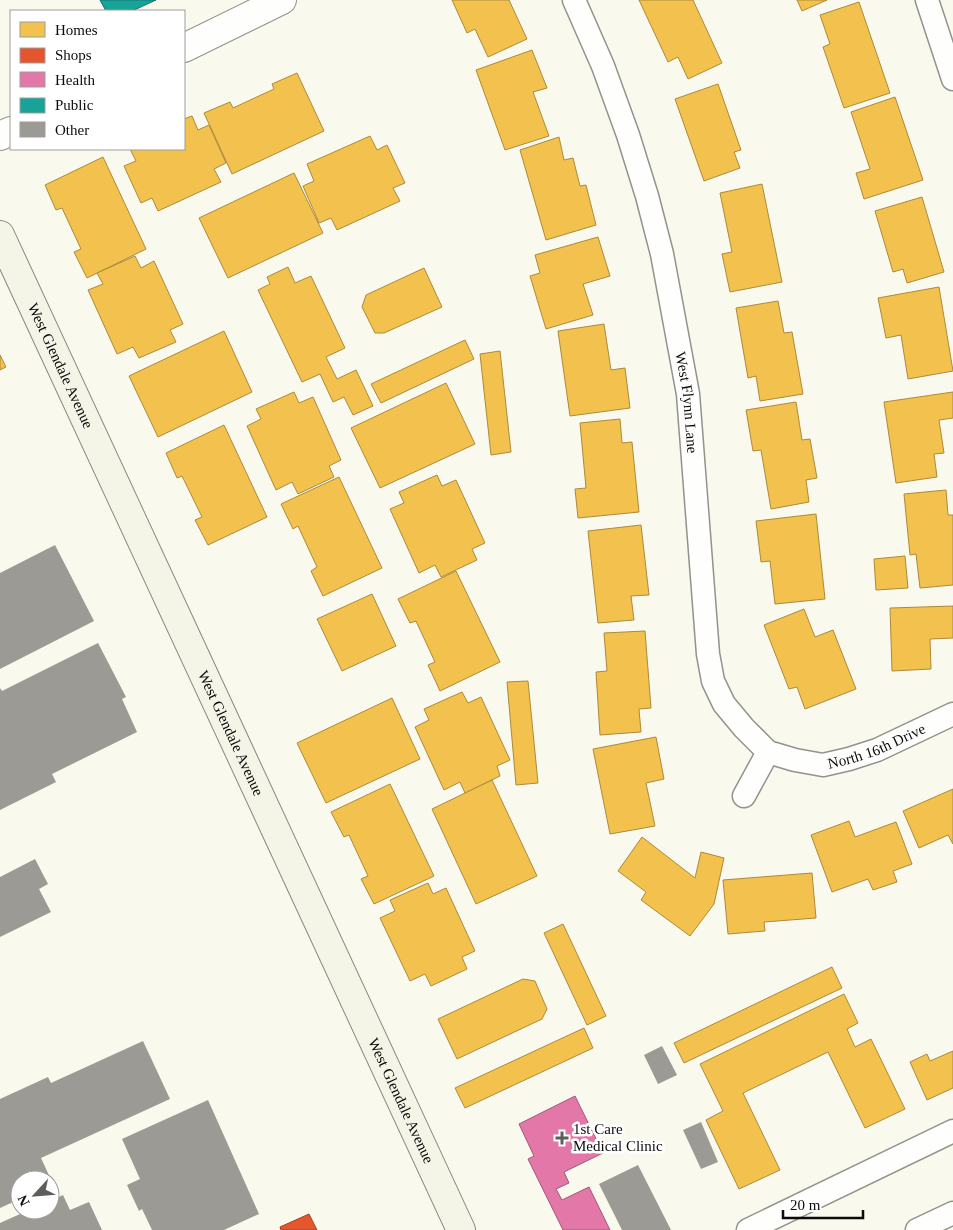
<svg xmlns="http://www.w3.org/2000/svg" width="953" height="1230" font-family="Georgia,serif">
	<rect width="100%" height="100%" fill="#faf9ed"/>
	<g fill="#f2c14e" stroke="#ad8a3a">
		<polygon points="452,0 509,0 527,39 488,57 475,29 467,33"/>
		<polygon points="639,0 693,0 722,63 688,79 678,57 668,62"/>
		<polygon points="797,0 827,0 802,11"/>
		<polygon points="859,2 890,93 844,108 823,47 830,44 820,15"/>
		<polygon points="532,50 547,88 533,92 549,136 505,150 476,70"/>
		<polygon points="297,73 324,131 232,174 204,113 230,102 233,108 274,89 272,84"/>
		<polygon points="718,84 741,150 734,152 740,168 704,181 675,99"/>
		<polygon points="895,97 923,180 864,199 856,173 870,169 851,112"/>
		<polygon points="192,116 198,130 209,125 226,163 214,169 221,182 158,211 152,198 141,203 124,166 136,161 130,149 184,149 184,119"/>
		<polygon points="370,136 377,150 387,145 405,183 393,188 400,201 337,230 331,218 319,223 303,186 314,181 307,164"/>
		<polygon points="559,137 564,160 573,158 580,186 586,185 596,225 546,240 520,150"/>
		<polygon points="103,157 146,249 87,278 74,252 81,249 62,208 56,210 45,185"/>
		<polygon points="294,173 323,233 228,278 199,218"/>
		<polygon points="762,184 782,282 730,292 722,254 732,252 720,193"/>
		<polygon points="922,197 944,272 907,283 903,269 893,272 875,211"/>
		<polygon points="598,237 610,276 583,284 593,315 546,329 530,276 540,273 535,255"/>
		<polygon points="135,256 141,268 154,261 183,324 170,330 176,342 139,358 133,347 117,354 88,290 103,284 97,273"/>
		<polygon points="288,267 295,283 311,276 345,348 326,357 337,379 356,370 373,406 353,415 344,397 333,402 320,374 302,382 258,290 270,284 267,277"/>
		<polygon points="424,268 442,307 384,333 375,333 362,307 366,295"/>
		<polygon points="939,287 953,371 908,379 901,335 886,338 878,298"/>
		<polygon points="778,301 784,333 792,332 803,394 760,401 756,376 748,378 736,308"/>
		<polygon points="604,324 611,370 625,368 630,408 570,416 558,331"/>
		<polygon points="224,331 252,392 158,437 129,376"/>
		<polygon points="465,340 474,359 381,403 371,384"/>
		<polygon points="500,351 511,452 491,455 480,354"/>
		<polygon points="0,355 6,367 0,370"/>
		<polygon points="446,383 475,444 380,488 351,428"/>
		<polygon points="294,392 299,403 313,397 341,460 329,466 334,477 298,494 292,482 276,490 247,426 261,419 256,409"/>
		<polygon points="953,392 953,418 939,420 944,453 934,454 937,477 896,483 884,402"/>
		<polygon points="796,402 802,440 810,439 817,478 806,480 809,502 771,509 761,450 753,451 746,410"/>
		<polygon points="620,419 622,443 632,442 639,512 578,518 575,489 586,488 580,423"/>
		<polygon points="224,425 267,517 208,545 195,520 202,517 182,476 177,478 166,453"/>
		<polygon points="437,475 442,486 456,480 485,543 472,549 477,560 441,577 435,565 419,573 390,509 404,503 399,492"/>
		<polygon points="339,477 382,568 323,596 311,571 317,567 298,526 293,529 281,504"/>
		<polygon points="946,490 948,515 953,515 953,585 920,588 916,554 910,555 904,494"/>
		<polygon points="816,514 825,599 775,604 770,561 761,562 756,521"/>
		<polygon points="641,525 649,595 631,596 634,620 598,623 588,531"/>
		<polygon points="905,556 908,588 876,590 874,559"/>
		<polygon points="456,571 500,662 440,691 428,665 435,662 416,621 410,623 398,599"/>
		<polygon points="372,594 396,646 342,671 317,619"/>
		<polygon points="953,606 953,638 930,639 931,669 892,671 890,608"/>
		<polygon points="804,609 815,637 833,630 856,689 805,709 797,687 789,689 764,625"/>
		<polygon points="645,631 651,708 639,709 641,732 600,735 596,672 607,671 604,633"/>
		<polygon points="528,681 538,783 516,785 507,682"/>
		<polygon points="462,692 468,703 481,697 510,760 497,766 500,776 465,793 460,782 444,790 415,727 429,720 424,709"/>
		<polygon points="392,698 420,759 326,803 297,743"/>
		<polygon points="656,737 664,779 646,783 655,826 610,834 593,749"/>
		<polygon points="492,780 537,876 476,904 432,809"/>
		<polygon points="390,784 434,876 374,904 361,879 368,876 349,835 344,837 331,812"/>
		<polygon points="953,789 953,844 948,835 919,848 903,811"/>
		<polygon points="849,821 855,837 896,822 912,864 893,871 897,882 873,890 868,879 832,892 811,835"/>
		<polygon points="642,837 695,878 701,852 724,858 714,904 690,936 641,900 646,892 618,871"/>
		<polygon points="812,873 816,918 764,922 765,931 728,934 723,880"/>
		<polygon points="428,883 433,894 446,888 475,951 462,957 467,969 431,986 425,974 410,981 380,918 395,911 390,900"/>
		<polygon points="563,924 606,1016 587,1025 544,933"/>
		<polygon points="832,967 842,988 684,1063 674,1043"/>
		<polygon points="523,979 535,981 547,1009 542,1019 457,1059 438,1019"/>
		<polygon points="844,994 858,1023 847,1029 855,1047 871,1039 905,1109 865,1128 828,1052 743,1093 780,1170 739,1189 706,1120 723,1111 700,1064"/>
		<polygon points="584,1028 593,1048 465,1108 455,1088"/>
		<polygon points="953,1051 953,1088 927,1100 910,1062 927,1054 930,1061"/>
	</g>
	<polygon fill="#e4572e" stroke="#a34024" points="309,1214 317,1230 281,1230 280,1227"/>
	<polygon fill="#e377a8" stroke="#a25779" points="575,1096 603,1153 564,1172 569,1183 556,1189 562,1200 589,1187 610,1230 563,1230 528,1159 534,1156 519,1124"/>
	<polygon fill="#17a398" stroke="#13756e" points="100,0 156,0 132,11 106,11"/>
	<g fill="#9c9a94">
		<polygon points="55,545 94,621 0,669 0,573"/>
		<polygon points="98,643 126,697 122,699 137,732 52,774 56,782 0,810 0,688 2,691"/>
		<polygon points="35,859 48,884 39,889 51,912 0,937 0,877"/>
		<polygon points="143,1041 170,1099 41,1158 53,1184 50,1185 50,1180 20,1180 20,1199 0,1208 0,1099 48,1077 51,1083"/>
		<polygon points="662,1046 677,1075 658,1084 644,1055"/>
		<polygon points="208,1100 259,1214 224,1230 152,1230 142,1209 139,1211 127,1185 140,1179 122,1139"/>
		<polygon points="701,1122 718,1162 701,1169 683,1130"/>
		<polygon points="638,1165 671,1230 622,1230 599,1184"/>
		<polygon points="63,1195 70,1210 89,1202 102,1230 0,1230 0,1223 29,1210 50,1210 50,1201"/>
	</g>
	<g fill="none" stroke-linecap="round" stroke-linejoin="round">
		<defs>
			<g id="minor">
				<path id="s1" d="M574,0L603,66L628,135L647,196L662,254L688,394L708,654L713,681L724,704L744,728L768,752L795,760L823,765L849,759L877,750L953,714"/>
				<polyline points="927,0 953,79"/>
				<polyline points="744,796 768,752"/>
				<polyline points="748,1230 953,1131"/>
				<polyline points="917,1230 953,1213"/>
			</g>
			<g id="tertiary">
				<polyline points="184,48 282,0"/>
				<polyline points="0,136 11,131"/>
			</g>
			<g id="secondary">
				<path id="s2" d="M0,235L461,1230"/>
			</g>
		</defs>
		<use href="#minor" stroke="#93928d" stroke-width="25"/>
		<use href="#tertiary" stroke="#93928d" stroke-width="30"/>
		<use href="#secondary" stroke="#898983" stroke-width="30"/>
		<use href="#minor" stroke="#fefefc" stroke-width="22"/>
		<use href="#tertiary" stroke="#fefefc" stroke-width="28"/>
		<use href="#secondary" stroke="#f4f4e7" stroke-width="28"/>
	</g>
	<path fill="#5f5e5a" stroke="#fff" stroke-width="2" d="M559.5 1130.5h5v5h5v5h-5v5h-5v-5h-5v-5h5z"/>
	<g text-anchor="middle" dominant-baseline="central" stroke-width="5" stroke-linejoin="round" paint-order="stroke">
		<g font-size="15" fill="#0b0b0b" stroke="#fff">
			<text stroke="none"><textPath href="#s2" startOffset="144">West Glendale Avenue</textPath></text>
			<text stroke="none"><textPath href="#s1" startOffset="420">West Flynn Lane</textPath></text>
			<text stroke="none"><textPath href="#s2" startOffset="549">West Glendale Avenue</textPath></text>
			<text stroke="none"><textPath href="#s1" startOffset="904">North 16th Drive</textPath></text>
			<text stroke="none"><textPath href="#s2" startOffset="954">West Glendale Avenue</textPath></text>
		</g>
		<g font-size="15" fill="#0b0b0b" stroke="#fff" text-anchor="start">
			<text x="573" y="1129">1st Care<tspan x="573" dy="17">Medical Clinic</tspan></text>
		</g>
	</g>
	<rect x="10" y="10" width="175" height="140" fill="#ffffff" stroke="#9d9d9d"/>
	<rect x="20" y="22" width="25" height="15" fill="#f2c14e" stroke="#9d9d9d"/>
	<text x="55" y="35" font-size="15" fill="#0b0b0b">Homes</text>
	<rect x="20" y="48" width="25" height="15" fill="#e4572e" stroke="#9d9d9d"/>
	<text x="55" y="60" font-size="15" fill="#0b0b0b">Shops</text>
	<rect x="20" y="72" width="25" height="15" fill="#e377a8" stroke="#9d9d9d"/>
	<text x="55" y="85" font-size="15" fill="#0b0b0b">Health</text>
	<rect x="20" y="98" width="25" height="15" fill="#17a398" stroke="#9d9d9d"/>
	<text x="55" y="110" font-size="15" fill="#0b0b0b">Public</text>
	<rect x="20" y="122" width="25" height="15" fill="#9c9a94" stroke="#9d9d9d"/>
	<text x="55" y="135" font-size="15" fill="#0b0b0b">Other</text>
	<g transform="translate(35 1195) rotate(244)"><circle r="24" fill="#ffffff" stroke="#9d9d9d"/>
	<path d="M0-4L9 19L0 12L-9 19Z" fill="#5f5e5a"/>
	<text y="-8" font-size="14" font-weight="bold" text-anchor="middle" fill="#0b0b0b">N</text>
	</g>
	<path d="M783 1210v8h80v-8" fill="none" stroke="#0b0b0b" stroke-width="2.5"/>
	<text x="790" y="1210" font-size="15" fill="#0b0b0b" stroke="#ffffff" stroke-width="4" paint-order="stroke">20 m</text>
</svg>
